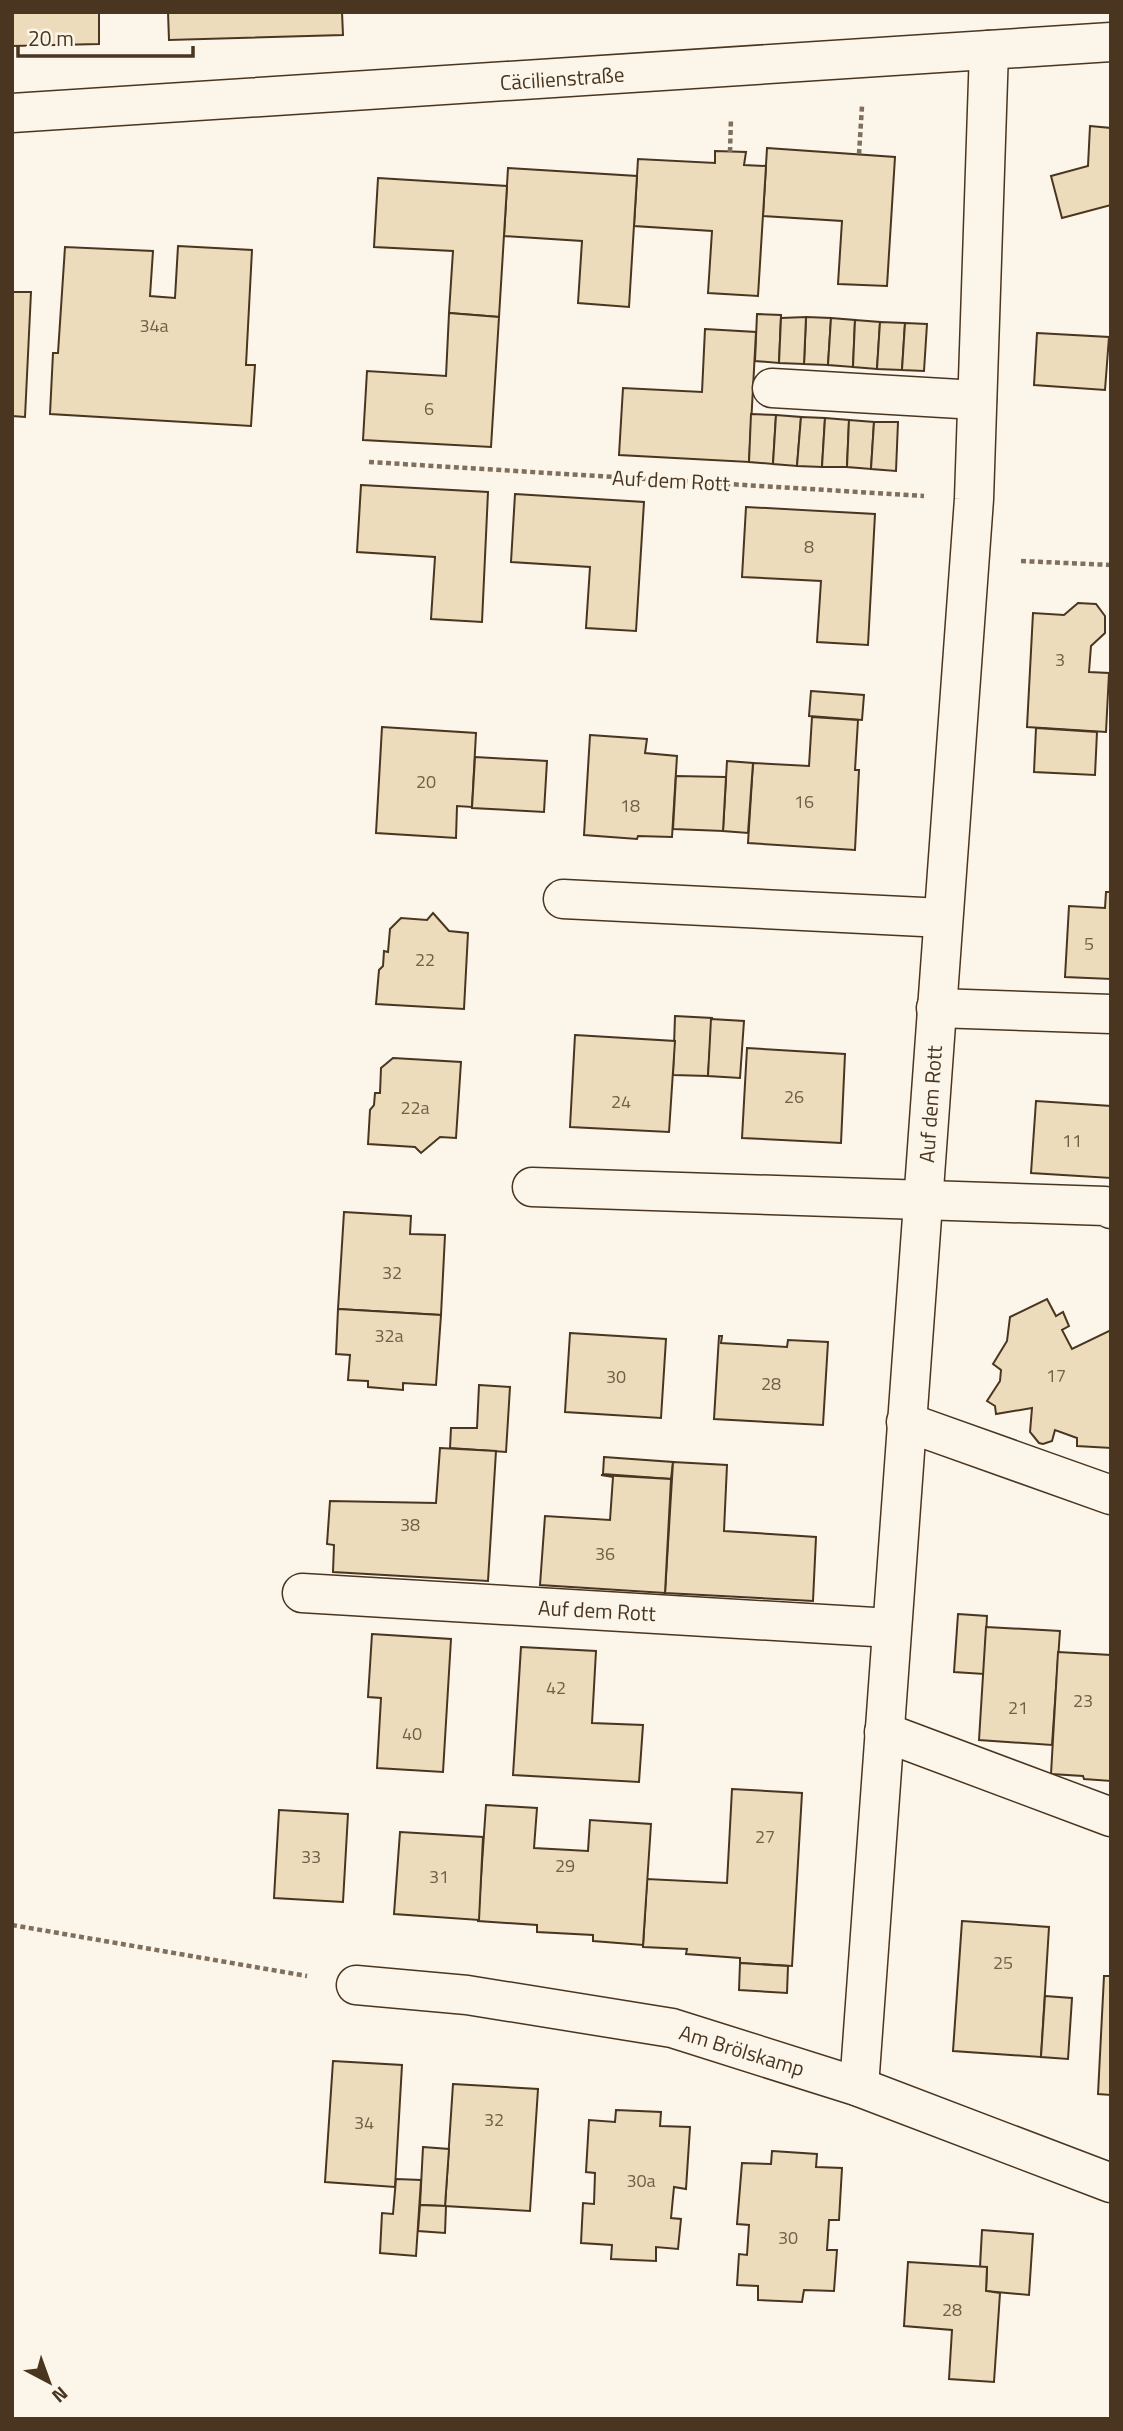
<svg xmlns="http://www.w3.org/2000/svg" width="1123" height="2431" font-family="'Titillium Web',sans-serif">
	<rect width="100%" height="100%" fill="#fbf6e9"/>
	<g fill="#ecdcbc" stroke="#4a3520" stroke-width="2">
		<polygon points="12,12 99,12 99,44 12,46"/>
		<polygon points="168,12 342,12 343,35 169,40"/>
		<polygon points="1090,126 1111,128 1111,205 1062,218 1051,176 1088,166"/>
		<polygon points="767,148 895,157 887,286 838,284 842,221 763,216"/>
		<polygon points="715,151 746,152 744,165 766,166 758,296 708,293 712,231 634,226 638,159 715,163"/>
		<polygon points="508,168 637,176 629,307 578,303 582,241 504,236"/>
		<polygon points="378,178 507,186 499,317 449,313 453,251 374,247"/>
		<polygon points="178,246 252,250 246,365 255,365 251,426 50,414 53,353 58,353 65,247 153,251 150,296 175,298"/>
		<polygon points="12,292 31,292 25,417 12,416"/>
		<polygon points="449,313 499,317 491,447 363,440 367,371 446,376"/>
		<polygon points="757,314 781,315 779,363 755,361"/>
		<polygon points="806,317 831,318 828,365 804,364"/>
		<polygon points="806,317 804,364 779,363 781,318"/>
		<polygon points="831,318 855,320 853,367 828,365"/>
		<polygon points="855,320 880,322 877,369 853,367"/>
		<polygon points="880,322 905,323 902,370 877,369"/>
		<polygon points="905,323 927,324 924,371 902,370"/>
		<polygon points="705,329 756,332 749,462 619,455 623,388 702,392"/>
		<polygon points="1037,333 1109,337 1105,390 1034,385"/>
		<polygon points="751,414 776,415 773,464 749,462"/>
		<polygon points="776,415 801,417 797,466 773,464"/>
		<polygon points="801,417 825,418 822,467 797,466"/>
		<polygon points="825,418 849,420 847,467 822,467"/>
		<polygon points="849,420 874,422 871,469 847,467"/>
		<polygon points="874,422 898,422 896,471 871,469"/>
		<polygon points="361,485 488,492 482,622 431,619 435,557 357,552"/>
		<polygon points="515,494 644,502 636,631 586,628 590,567 511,562"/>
		<polygon points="746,507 875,514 868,645 817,642 821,581 742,577"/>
		<polygon points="1078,603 1096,604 1105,616 1105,633 1091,646 1089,672 1109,673 1106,732 1027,727 1033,613 1064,615"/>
		<polygon points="811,691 864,695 862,720 809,716"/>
		<polygon points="812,717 858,720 855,770 859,770 855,850 748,843 753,763 809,766"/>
		<polygon points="382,727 476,733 472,807 457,806 456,838 376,833"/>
		<polygon points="1036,728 1097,732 1095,775 1034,772"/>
		<polygon points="590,735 647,739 645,753 677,756 672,837 638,836 637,839 584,835"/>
		<polygon points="475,757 547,761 544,812 472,808"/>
		<polygon points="727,761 753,763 748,833 723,831"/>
		<polygon points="676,776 726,777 723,831 673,829"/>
		<polygon points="1106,892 1111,892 1111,979 1065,977 1069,906 1105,908"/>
		<polygon points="433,913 449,931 468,933 464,1009 376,1004 379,970 383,966 384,951 388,952 390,929 401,918 427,920"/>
		<polygon points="675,1016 712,1018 708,1076 673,1075"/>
		<polygon points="711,1019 744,1021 740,1078 708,1076"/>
		<polygon points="575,1035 675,1041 669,1132 570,1127"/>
		<polygon points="747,1048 845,1054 841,1143 742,1138"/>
		<polygon points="393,1058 461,1062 456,1138 440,1137 421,1153 415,1147 368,1144 370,1110 374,1105 375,1093 380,1093 381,1068"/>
		<polygon points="1036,1101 1111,1106 1111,1178 1031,1173"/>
		<polygon points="344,1212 411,1216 410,1234 445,1235 441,1315 338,1309"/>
		<polygon points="1047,1299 1056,1316 1063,1312 1069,1326 1062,1330 1072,1349 1111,1330 1111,1448 1077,1446 1077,1438 1055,1430 1052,1441 1043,1444 1039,1443 1030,1432 1032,1408 996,1414 995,1406 987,1401 1000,1381 1001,1370 993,1364 1007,1341 1010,1317"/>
		<polygon points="338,1309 441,1315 436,1385 403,1383 403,1390 368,1387 368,1381 348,1380 350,1355 336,1354"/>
		<polygon points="570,1333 666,1339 661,1418 565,1412"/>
		<polygon points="719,1336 722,1336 721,1343 787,1347 788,1340 828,1342 823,1425 714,1419"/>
		<polygon points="479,1385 510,1387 506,1452 450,1448 451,1428 477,1428"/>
		<polygon points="440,1448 496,1451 488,1581 333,1572 334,1545 327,1544 330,1501 436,1503"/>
		<polygon points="604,1457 673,1462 671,1479 603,1474"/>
		<polygon points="673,1462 727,1465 724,1531 816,1537 813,1601 665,1593"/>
		<polygon points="601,1475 671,1479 665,1593 540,1585 545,1516 610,1520 613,1477"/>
		<polygon points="958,1614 987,1616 984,1674 954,1672"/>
		<polygon points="986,1627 1060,1631 1052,1745 979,1740"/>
		<polygon points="372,1634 451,1639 443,1772 377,1768 381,1698 368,1697"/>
		<polygon points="521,1647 596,1651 592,1723 643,1725 639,1782 513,1775"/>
		<polygon points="1058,1652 1111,1655 1111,1781 1084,1779 1083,1776 1051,1774"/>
		<polygon points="732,1789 802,1793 792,1966 740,1963 740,1958 686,1954 687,1949 643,1947 647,1879 727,1883"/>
		<polygon points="486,1805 537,1808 534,1848 588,1851 590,1820 651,1824 643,1945 593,1941 593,1935 537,1932 537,1925 478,1921"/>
		<polygon points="279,1810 348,1814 343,1902 274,1898"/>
		<polygon points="400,1832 483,1837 479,1920 394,1914"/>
		<polygon points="962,1921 1049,1927 1041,2057 953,2051"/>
		<polygon points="740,1963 788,1966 787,1993 739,1990"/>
		<polygon points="1104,1976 1111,1976 1111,2095 1098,2094"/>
		<polygon points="1045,1996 1072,1998 1068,2059 1041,2057"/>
		<polygon points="333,2061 402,2065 395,2187 325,2182"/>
		<polygon points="453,2084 538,2089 530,2211 445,2206"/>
		<polygon points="616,2110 661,2112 660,2126 690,2127 686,2189 674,2187 671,2218 681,2219 678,2249 656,2247 656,2261 611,2259 612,2245 581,2243 583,2203 594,2204 595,2173 586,2172 589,2120 615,2122"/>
		<polygon points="423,2147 449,2149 445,2206 420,2205"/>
		<polygon points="772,2151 817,2154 816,2167 842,2168 839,2220 829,2220 827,2250 837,2250 834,2291 804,2290 802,2302 758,2300 758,2286 737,2285 739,2254 747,2255 749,2225 737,2224 742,2163 771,2164"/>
		<polygon points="396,2179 421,2180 416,2256 380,2253 382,2213 393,2214"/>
		<polygon points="420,2205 446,2206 445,2233 418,2231"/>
		<polygon points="982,2230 1033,2234 1029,2295 986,2291 987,2267 980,2267"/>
		<polygon points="908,2262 987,2267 986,2291 1000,2293 994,2382 949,2379 952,2330 904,2326"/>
	</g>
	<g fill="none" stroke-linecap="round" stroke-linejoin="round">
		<defs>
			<g id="minor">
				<polyline points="12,113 1111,42"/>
				<polyline points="772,388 977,400"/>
				<polyline points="563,899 943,918"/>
				<polyline points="936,1008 1111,1014"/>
				<polyline points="532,1187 1105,1206 1111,1209"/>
				<polyline points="906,1422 1111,1495"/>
				<polyline points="302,1593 891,1628"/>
				<polyline points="884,1732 1111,1817"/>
				<polyline points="356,1985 467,1995 672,2028 859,2087 1111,2183"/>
				<polyline points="859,2087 974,499 989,50"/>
			</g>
		</defs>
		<use href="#minor" stroke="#4a3520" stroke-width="41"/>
		<g stroke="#7f6f5c" stroke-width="4.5" stroke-dasharray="5 3.5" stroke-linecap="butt">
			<polyline points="730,152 731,118"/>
			<polyline points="859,154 862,106"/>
			<polyline points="369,462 924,496"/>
			<polyline points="1021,561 1111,565"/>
			<polyline points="12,1925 307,1976"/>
		</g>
		<use href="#minor" stroke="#fbf6e9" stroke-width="38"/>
	</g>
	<g text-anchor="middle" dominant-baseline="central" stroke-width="5" stroke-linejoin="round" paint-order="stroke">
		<g font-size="18" fill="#725f47">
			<text x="154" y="325">34a</text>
			<text x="429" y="408">6</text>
			<text x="809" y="546">8</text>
			<text x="1060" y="659">3</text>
			<text x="426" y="781">20</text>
			<text x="804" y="801">16</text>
			<text x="630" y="805">18</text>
			<text x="1089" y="943">5</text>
			<text x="425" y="959">22</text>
			<text x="794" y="1096">26</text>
			<text x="621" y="1101">24</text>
			<text x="415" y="1107">22a</text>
			<text x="1072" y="1140">11</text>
			<text x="392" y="1272">32</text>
			<text x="389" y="1335">32a</text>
			<text x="1056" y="1375">17</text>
			<text x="616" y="1376">30</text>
			<text x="771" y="1383">28</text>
			<text x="410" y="1524">38</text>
			<text x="605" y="1553">36</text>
			<text x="556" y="1687">42</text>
			<text x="1083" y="1700">23</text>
			<text x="1018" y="1707">21</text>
			<text x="412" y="1733">40</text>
			<text x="765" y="1836">27</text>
			<text x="311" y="1856">33</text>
			<text x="565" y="1865">29</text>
			<text x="439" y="1876">31</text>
			<text x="1003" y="1962">25</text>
			<text x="494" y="2119">32</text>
			<text x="364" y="2122">34</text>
			<text x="641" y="2180">30a</text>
			<text x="788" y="2237">30</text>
			<text x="952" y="2309">28</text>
		</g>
		<g font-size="21" fill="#4a3520" stroke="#fbf6e9">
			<text transform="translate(562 78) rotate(-4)">Cäcilienstraße</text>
			<text transform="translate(671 480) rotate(3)">Auf dem Rott</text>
			<text transform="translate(930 1104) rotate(-86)">Auf dem Rott</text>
			<text transform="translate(597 1610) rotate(3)">Auf dem Rott</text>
			<text transform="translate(742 2050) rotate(17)">Am Brölskamp</text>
		</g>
	</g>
	<rect width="1123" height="2431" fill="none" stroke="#4a3520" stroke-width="28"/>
	<g transform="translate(49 2382) rotate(139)" stroke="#fbf6e9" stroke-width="5" paint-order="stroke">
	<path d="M0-5L12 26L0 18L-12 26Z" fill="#4a3520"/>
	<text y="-10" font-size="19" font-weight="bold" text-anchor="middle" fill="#4a3520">N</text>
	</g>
	<path d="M18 46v10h175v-10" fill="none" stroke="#4a3520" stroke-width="3.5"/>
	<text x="28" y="46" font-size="21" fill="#4a3520" stroke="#fbf6e9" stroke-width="5" paint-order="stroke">20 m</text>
</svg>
